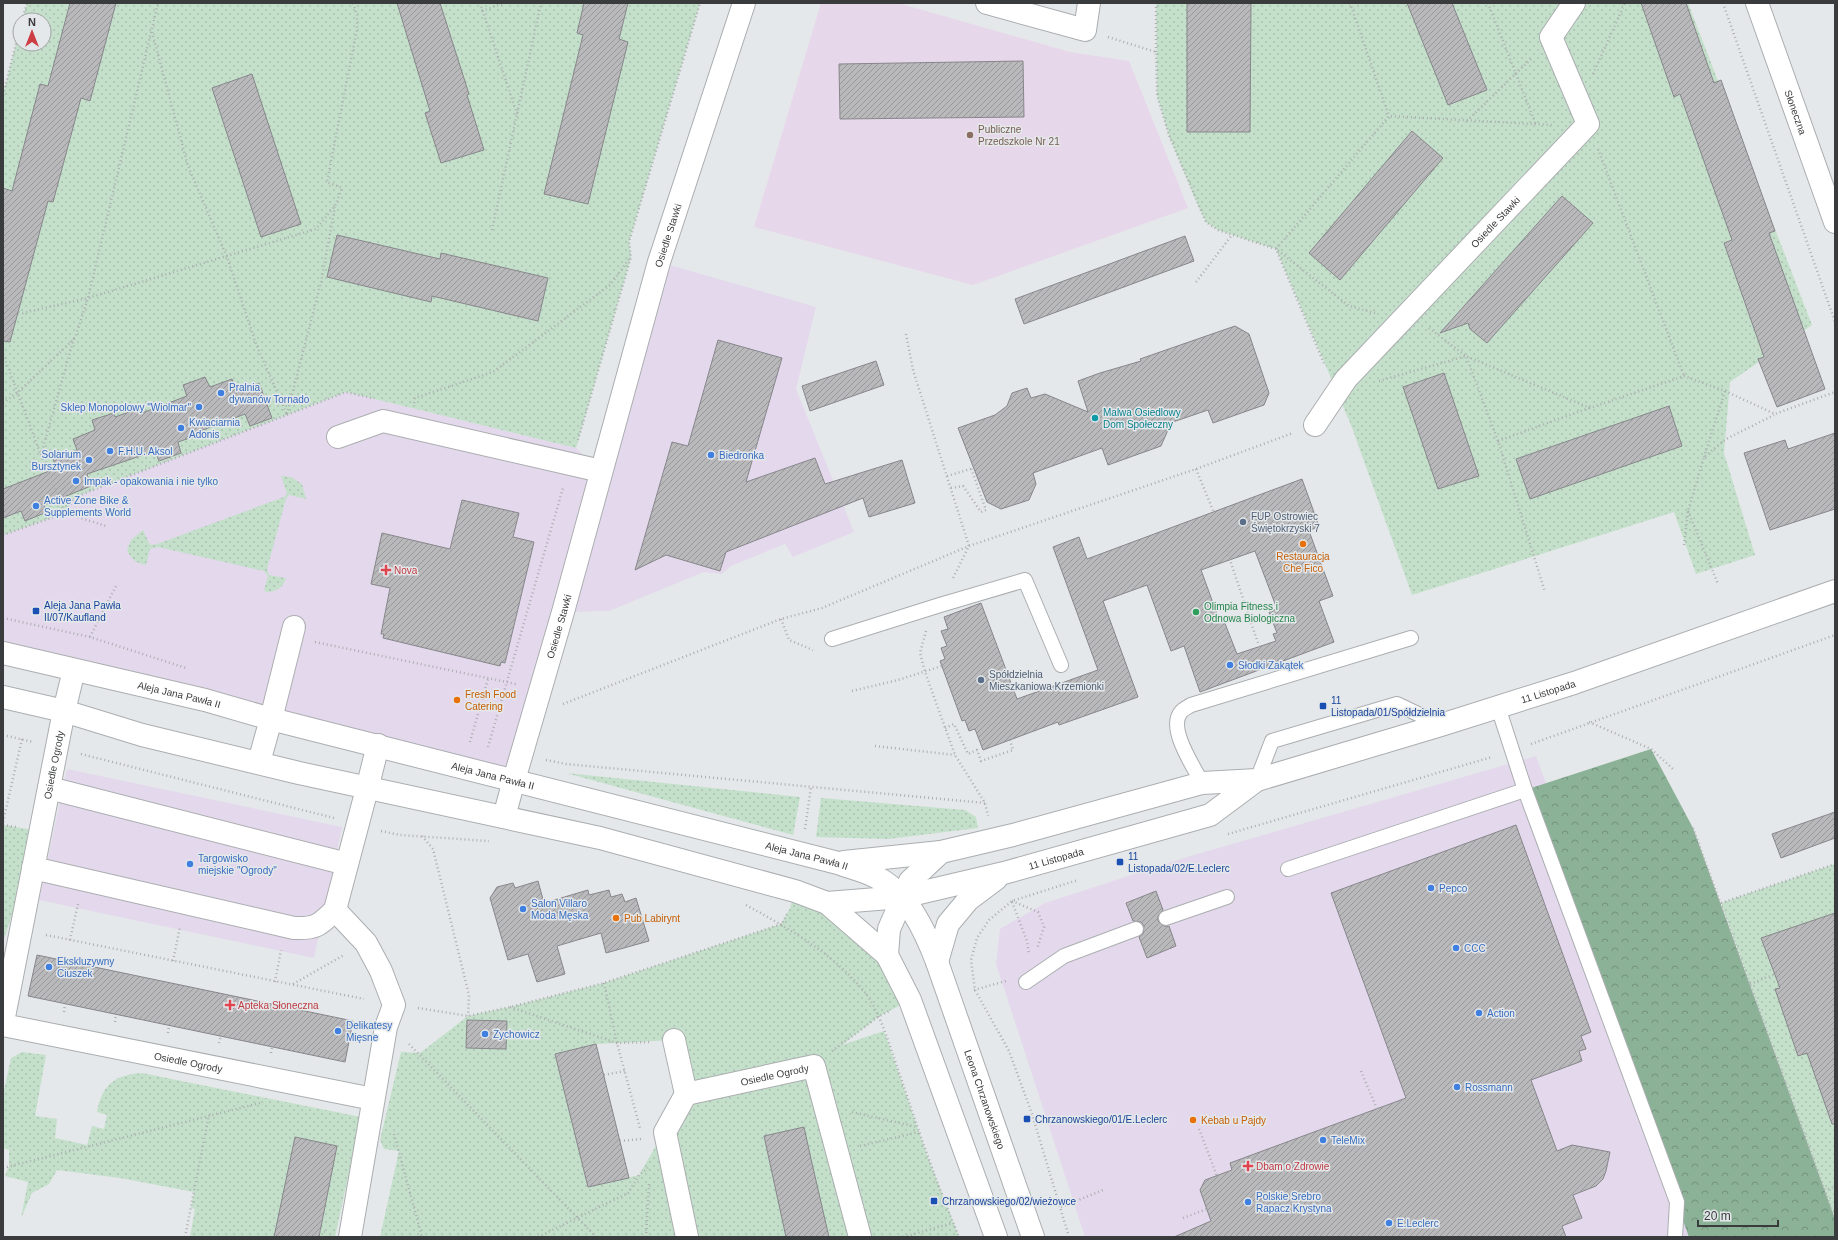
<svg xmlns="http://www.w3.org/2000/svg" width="1838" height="1240" font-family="Helvetica,sans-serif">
	<defs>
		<pattern id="grass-dots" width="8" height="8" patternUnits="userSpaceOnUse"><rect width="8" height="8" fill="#c4e0cb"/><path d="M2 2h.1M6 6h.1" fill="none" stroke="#a9c1af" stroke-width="1.8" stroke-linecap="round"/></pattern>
		<pattern id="forest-crowns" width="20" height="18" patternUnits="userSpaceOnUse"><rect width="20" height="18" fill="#8bb196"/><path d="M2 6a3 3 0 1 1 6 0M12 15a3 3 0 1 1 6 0" fill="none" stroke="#73917c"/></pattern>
		<pattern id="building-hatch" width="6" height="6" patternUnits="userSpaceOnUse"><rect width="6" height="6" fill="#b9b9bc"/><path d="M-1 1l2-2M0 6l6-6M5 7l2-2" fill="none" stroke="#97989a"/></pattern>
	</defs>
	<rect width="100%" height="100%" fill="#e5e8ea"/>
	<g fill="#e4d8ed">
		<polygon points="659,262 816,307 796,389 854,532 793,557 785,544 731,566 722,574 704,572 609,611 563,612 514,780 3,653 3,403 287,415 346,392 576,448 601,471"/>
		<polygon points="1536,756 1711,1237 1085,1237 996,964 1000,929 1045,903 1187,857"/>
		<polygon points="67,769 342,827 314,958 39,900"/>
	</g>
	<polygon fill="#e7d7ea" points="821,3 898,3 1070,52 1129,61 1188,208 973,285 754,227"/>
	<g fill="url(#grass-dots)" fill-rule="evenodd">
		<polygon points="27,3 700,3 629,242 631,257 576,448 346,392 75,497 65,513 3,535 3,95 20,28 20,44 44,44 44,20 22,20"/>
		<polygon points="1156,3 1688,3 1812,325 1730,382 1724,453 1755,555 1696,574 1674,512 1412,595 1351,425 1276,249 1218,230 1206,222 1199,208 1169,136 1157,95"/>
		<path d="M281,476L291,477L302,484L306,499L289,495L286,499L267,569L269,575L286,578C283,588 276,592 266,592L264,590L268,576L264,571L158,547L150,549L146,565C136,563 130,559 127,549L131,540L143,530L150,545L157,544L284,497L287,494Z"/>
		<polygon points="566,773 800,797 793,835"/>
		<polygon points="821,798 965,810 976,817 978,828 888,839 816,837"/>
		<polygon points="3,825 40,831 3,942"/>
		<polygon points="1835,864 1835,1219 1721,903"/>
		<path d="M795,891L859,930L910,1000L878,1017L842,1045L884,1031L926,1152L959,1237H380L399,1151L384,1149L380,1140L401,1052L420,1053L468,1016L510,1007L604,983L781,924L790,908ZM674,1040L686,1094L639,1175L588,1187L555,1054L596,1044Z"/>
		<path d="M22,1052L46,1055L35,1116L57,1119L55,1138L87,1145L92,1126L104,1129L107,1115L97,1112C102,1084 115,1075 142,1073L361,1117L335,1237H190L195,1209L191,1208L194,1192L120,1178L57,1170L49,1184L32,1193L21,1218L28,1182L5,1176L9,1166V1150L3,1148V1095L11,1058Z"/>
	</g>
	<polygon fill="url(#forest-crowns)" points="1651,749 1693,828 1835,1219 1835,1237 1689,1237 1525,790"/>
	<g fill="url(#building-hatch)" stroke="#87878b" fill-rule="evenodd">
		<polygon points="70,3 116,3 90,101 81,98 53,202 48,201 10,342 3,341 3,188 12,191 40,84 48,86"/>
		<polygon points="397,3 440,3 469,94 467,95 484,150 441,163 425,113 430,111"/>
		<polygon points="584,3 628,3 619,39 628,42 588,204 544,194 583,35 577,33"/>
		<polygon points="1187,3 1251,3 1250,132 1187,132"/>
		<polygon points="1407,3 1452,3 1487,90 1448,105"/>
		<polygon points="1641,3 1686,3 1714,83 1721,80 1775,231 1769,233 1825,389 1777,407 1758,359 1764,357 1724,243 1732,240 1680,94 1674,97"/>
		<polygon points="1023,61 1024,117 840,119 839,64"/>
		<polygon points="252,74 301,224 261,237 212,88"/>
		<polygon points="1412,131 1443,158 1340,280 1309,253"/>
		<polygon points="1562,196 1593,223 1487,343 1470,329 1468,323 1440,333"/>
		<polygon points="337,235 440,259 441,253 548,278 538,321 432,296 431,302 327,277"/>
		<polygon points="1185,236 1194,261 1024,324 1015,299"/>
		<polygon points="1235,326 1249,334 1269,393 1264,405 1213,423 1208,410 1167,424 1168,430 1161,446 1108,465 1102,448 1033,473 1036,484 1029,500 1001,509 987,502 958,428 995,415 1007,406 1012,393 1027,388 1031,398 1045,394 1088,412 1078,381 1100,373 1141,361 1140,359"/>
		<polygon points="718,340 782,358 746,482 815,458 825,484 902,460 915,503 869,517 863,498 726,552 720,571 666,555 635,570 672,442 688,446"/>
		<polygon points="876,361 884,385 810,411 802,386"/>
		<polygon points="1444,373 1479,476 1438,489 1403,387"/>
		<polygon points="205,377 210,387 232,379 237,392 259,383 272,418 250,426 245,414 200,431 201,434 178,442 181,453 159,461 155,451 87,474 91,486 44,505 47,512 25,521 21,511 3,518 3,489 57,468 53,459 77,450 73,439 95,430 92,420 114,413 115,417 140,408 142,413 187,396 183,385"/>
		<polygon points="1669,406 1682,446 1530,499 1516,459"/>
		<polygon points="1835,433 1835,509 1770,530 1744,453 1785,440 1788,449"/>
		<path d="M1302,479L1319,526L1309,531L1333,596L1319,601L1334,642L1200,692L1184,646L1171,651L1147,585L1103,601L1138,697L1059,725L1058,722L983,750L975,729L969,731L965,720L962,721L940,661L945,659L941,648L947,646L941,631L948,629L944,617L981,603L1017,699L1098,670L1053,547L1079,537L1087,559ZM1255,551L1277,609L1269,612L1277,633L1273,634L1276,641L1237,654L1224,621L1220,622L1201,570Z"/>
		<polygon points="462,500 519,513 513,537 534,542 505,663 501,662 500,666 383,638 384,634 381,634 390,588 371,584 382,533 450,549"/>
		<polygon points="1835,812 1835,838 1781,858 1772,834"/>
		<polygon points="1516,825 1591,1032 1581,1036 1586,1049 1579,1051 1582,1061 1531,1080 1557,1151 1572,1145 1610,1152 1606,1171 1603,1179 1596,1186 1573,1195 1582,1218 1562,1226 1566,1237 1174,1237 1211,1221 1200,1190 1205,1180 1232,1170 1230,1163 1406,1098 1331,893"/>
		<polygon points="538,881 544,903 588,890 589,895 609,890 611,897 622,894 625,902 636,898 649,941 606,953 601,933 557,946 565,974 537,982 528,954 508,960 490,898 497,887 513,883 515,888"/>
		<polygon points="1156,891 1163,910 1158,916 1158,921 1164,926 1169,926 1176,946 1147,958 1139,937 1143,934 1144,926 1141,922 1133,921 1126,903"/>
		<polygon points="1835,913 1835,1124 1832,1124 1807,1053 1798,1056 1775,989 1780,988 1761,938"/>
		<polygon points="37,955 353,1021 345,1062 28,996"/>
		<polygon points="467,1020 507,1021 506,1049 466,1048"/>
		<polygon points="596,1044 629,1178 588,1187 555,1054"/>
		<polygon points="804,1127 811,1159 829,1237 786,1237 764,1136"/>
		<polygon points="295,1137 337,1146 319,1237 274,1237"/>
	</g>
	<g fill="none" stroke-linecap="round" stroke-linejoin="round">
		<defs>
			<g id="service">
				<polyline points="832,639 940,605 1025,580 1061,665"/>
				<polyline points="1498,707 1525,790 1677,1202 1675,1237"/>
				<polyline points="1257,780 1272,741 1397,704 1441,725"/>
				<path d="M1202,783C1194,767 1167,728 1181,712C1183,709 1188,707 1191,705L1411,638"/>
				<polyline points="1288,869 1525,790"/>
				<polyline points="1166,918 1227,897"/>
				<polyline points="1026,982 1064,956 1136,929"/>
			</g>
			<g id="minor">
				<polyline points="987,3 1085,30 1089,3"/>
				<path id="s1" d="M1757,3L1835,222"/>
				<path id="s2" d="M1315,425L1346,379L1588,124L1551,37L1574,3"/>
				<polyline points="338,437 383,421 601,471"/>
				<polyline points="271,719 294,627"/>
				<path id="s3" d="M514,780L563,612L659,262L744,3"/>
				<polyline points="49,788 347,864"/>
				<path d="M33,868L294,928C316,929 320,925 335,910"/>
				<path id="s4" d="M3,1022L64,711"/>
				<path id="s5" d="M3,1025L373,1099"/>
				<path id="s6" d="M674,1040L686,1094L814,1066L860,1237"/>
				<polyline points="686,1094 665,1132 687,1237"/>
				<polyline points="350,1237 386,1027 394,1005 381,971 366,943 335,910 367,789"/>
			</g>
			<g id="tertiary">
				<path id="s7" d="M3,653L205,700L271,719L838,863C851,868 866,871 878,878C909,895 925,931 937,962L1033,1237"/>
				<polyline points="3,697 64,711 142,735 299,773 600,838 795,891 827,903 887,955 910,1000 996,1237"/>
				<polyline points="64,711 74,670"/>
				<polyline points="259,762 271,719"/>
				<polyline points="367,789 378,745"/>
				<polyline points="504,817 514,780"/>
				<path id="s8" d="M844,862L941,852L1013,835L1202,783L1257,780L1441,725L1574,683L1835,591"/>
				<path id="s9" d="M827,903L902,897L1004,873L1210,815L1257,780"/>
				<polyline points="887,955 889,929 910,881 941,852"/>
				<polyline points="937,962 948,924 968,900 996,879"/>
			</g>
		</defs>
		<use href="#service" stroke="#abaeb0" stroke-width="16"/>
		<use href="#minor" stroke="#abaeb0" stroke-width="24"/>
		<use href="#tertiary" stroke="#abaeb0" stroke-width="24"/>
		<g stroke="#acaeb0" stroke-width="2.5" stroke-dasharray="1 3" stroke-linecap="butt">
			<polyline points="480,3 517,114"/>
			<polyline points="1350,3 1389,116"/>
			<polyline points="1488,3 1536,125"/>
			<polyline points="1723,3 1835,322"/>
			<polyline points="482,11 504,3"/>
			<polyline points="22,20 27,3"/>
			<polyline points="152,32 188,166 227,257 256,344 287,415"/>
			<polyline points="1108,37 1156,52 1157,95 1169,135 1206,222 1218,230 1276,249 1325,366"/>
			<polyline points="1156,52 1156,3"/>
			<polyline points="1593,74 1625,3"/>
			<polyline points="3,95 20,28"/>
			<polyline points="1467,121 1533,57"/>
			<polyline points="1598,149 1684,376"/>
			<polyline points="492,230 541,3"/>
			<polyline points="1196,282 1232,235"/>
			<polyline points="3,308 23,313 88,298 158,3"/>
			<polyline points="1375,313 1349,306 1276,249 1389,116 1552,125"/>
			<polyline points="1429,328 1466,356 1498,441 1545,592"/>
			<polyline points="906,334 913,370 969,546 952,580"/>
			<polyline points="3,354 41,455 65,513 106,526"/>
			<polyline points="1379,381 1466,356 1590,408 1684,376 1725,391 1775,414 1835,392"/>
			<polyline points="3,403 18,392 75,338 88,298 316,229 335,206 342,188 327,182 357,29 357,15 353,3"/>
			<polyline points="414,403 415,398 493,372 610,285 629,259"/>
			<polyline points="287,414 321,282 335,207"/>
			<polyline points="578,440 631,257 629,242 700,3"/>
			<polyline points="1498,441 1589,408"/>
			<polyline points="41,455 74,338"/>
			<polyline points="1704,457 1725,391"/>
			<polyline points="1196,469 1217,520"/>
			<polyline points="947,476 974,468"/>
			<polyline points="951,488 963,486 981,512 986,510 971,468"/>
			<polyline points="1688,511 1718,584"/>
			<polyline points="3,535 65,513 75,497 346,392 371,398"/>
			<polyline points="1684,545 1688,511 1704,457 1726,439 1774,415"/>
			<polyline points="1227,551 1264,661"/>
			<polyline points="3,618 90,637 186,668"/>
			<polyline points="781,619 789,640 813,650"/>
			<polyline points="926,631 920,653 925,672 955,755 985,803 988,816"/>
			<polyline points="90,637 116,586"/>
			<polyline points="315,642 516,684"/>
			<polyline points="852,691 898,680 942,666"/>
			<polyline points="563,704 781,619 822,608 969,546 1196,469 1293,433"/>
			<polyline points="1589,722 1651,749 1673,769"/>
			<polyline points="945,728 954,724 968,754 977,750 981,761 1013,750 1010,740"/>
			<polyline points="3,735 33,742"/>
			<polyline points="470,742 488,679"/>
			<polyline points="1531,744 1835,635"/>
			<polyline points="875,746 955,755"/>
			<polyline points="488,747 563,488"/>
			<polyline points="81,754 334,818"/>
			<polyline points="546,760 566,764 985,803"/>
			<polyline points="3,822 22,739"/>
			<polyline points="3,825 16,827"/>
			<polyline points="1693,828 1835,1219"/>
			<polyline points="805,829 811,787"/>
			<polyline points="381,831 400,835 489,841"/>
			<polyline points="1228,834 1492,757"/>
			<polyline points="422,836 433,849 469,995 468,1016"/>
			<polyline points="1012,901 1038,912 1044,927 1037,949"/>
			<polyline points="1012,902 1027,941 1029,954"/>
			<polyline points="1721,903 1835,864"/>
			<path d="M746,905C788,928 831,952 863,990C881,1011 893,1057 903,1084C920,1135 938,1187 959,1237"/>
			<polyline points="46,935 364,999"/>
			<polyline points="70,940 78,904"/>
			<polyline points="173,961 180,927"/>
			<polyline points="275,982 281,950"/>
			<polyline points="604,983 617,1043 640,1128"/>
			<polyline points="293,984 344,955"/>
			<polyline points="1750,984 1783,971"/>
			<polyline points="974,990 1006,981"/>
			<polyline points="510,1007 617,1043 649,1042"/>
			<polyline points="418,1008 468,1016 510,1007 604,983 782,924 787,914"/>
			<polyline points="64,1012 65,1004"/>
			<polyline points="115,1022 116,1015"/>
			<polyline points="168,1033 169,1026"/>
			<polyline points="219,1043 221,1036"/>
			<polyline points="409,1044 596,1237"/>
			<polyline points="832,1051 878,1017 889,1011"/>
			<polyline points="271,1053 272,1047"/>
			<polyline points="1361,1071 1377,1109"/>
			<polyline points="604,1075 625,1071"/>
			<polyline points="852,1112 917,1127"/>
			<polyline points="1199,1129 1217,1176"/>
			<polyline points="394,1134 422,1237"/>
			<polyline points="620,1141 641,1139"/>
			<polyline points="860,1146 919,1132"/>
			<polyline points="3,1168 260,1103"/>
			<polyline points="1824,1190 1835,1187"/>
			<polyline points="1061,1207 1103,1190"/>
			<polyline points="1183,1218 1207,1209"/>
			<polyline points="320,1231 326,1232"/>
			<polyline points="185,1237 209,1115"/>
			<polyline points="538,1237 628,1193 639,1175 648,1168"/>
			<polyline points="646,1237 649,1184"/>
			<polyline points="903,1237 953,1223"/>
			<polyline points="1069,1237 1032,1114 1009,1051 975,990 971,960 977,938 989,920 1012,901 1078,880"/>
		</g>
		<use href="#service" stroke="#fff" stroke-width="14"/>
		<use href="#minor" stroke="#fff" stroke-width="22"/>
		<use href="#tertiary" stroke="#fff" stroke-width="22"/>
	</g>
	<circle fill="#8d6e63" stroke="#e5e8ea" stroke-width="1.5" cx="970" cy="135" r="4"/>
	<g fill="#3f7fe0" stroke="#e5e8ea" stroke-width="1.5">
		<circle cx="221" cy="393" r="4"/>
		<circle cx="199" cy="407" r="4"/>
		<circle cx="181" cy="428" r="4"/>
		<circle cx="110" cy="451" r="4"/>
		<circle cx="711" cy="455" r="4"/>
		<circle cx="89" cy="460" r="4"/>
		<circle cx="76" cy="481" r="4"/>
		<circle cx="36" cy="506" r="4"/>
		<circle cx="1230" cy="665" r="4"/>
		<circle cx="190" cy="864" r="4"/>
		<circle cx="1431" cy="888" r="4"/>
		<circle cx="523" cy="909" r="4"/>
		<circle cx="1456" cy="948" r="4"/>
		<circle cx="49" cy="967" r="4"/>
		<circle cx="1479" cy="1013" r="4"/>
		<circle cx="338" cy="1031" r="4"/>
		<circle cx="485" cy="1034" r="4"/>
		<circle cx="1457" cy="1087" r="4"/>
		<circle cx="1323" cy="1140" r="4"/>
		<circle cx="1248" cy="1202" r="4"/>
		<circle cx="1389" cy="1223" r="4"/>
	</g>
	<circle fill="#0f9aa8" stroke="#e5e8ea" stroke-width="1.5" cx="1095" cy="418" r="4"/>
	<g fill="#5c6f8a" stroke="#e5e8ea" stroke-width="1.5">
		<circle cx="1243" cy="522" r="4"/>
		<circle cx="981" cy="680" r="4"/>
	</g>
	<g fill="#e8710a" stroke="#e5e8ea" stroke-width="1.5">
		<circle cx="1303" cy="544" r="4"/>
		<circle cx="457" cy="700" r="4"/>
		<circle cx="616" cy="918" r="4"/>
		<circle cx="1193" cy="1120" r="4"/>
	</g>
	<g fill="#e0444e" stroke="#e5e8ea" stroke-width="1.5">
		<path d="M384 564h4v4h4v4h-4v4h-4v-4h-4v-4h4z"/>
		<path d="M228 999h4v4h4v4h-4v4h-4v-4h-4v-4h4z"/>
		<path d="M1246 1160h4v4h4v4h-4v4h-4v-4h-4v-4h4z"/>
	</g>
	<g fill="#1a4fb4" stroke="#e5e8ea" stroke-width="1.5">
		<rect x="32" y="607" width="8" height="8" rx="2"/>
		<rect x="1319" y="702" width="8" height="8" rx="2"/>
		<rect x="1116" y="858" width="8" height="8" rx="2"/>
		<rect x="1023" y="1115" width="8" height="8" rx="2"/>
		<rect x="930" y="1197" width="8" height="8" rx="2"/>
	</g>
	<circle fill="#2e9e5b" stroke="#e5e8ea" stroke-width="1.5" cx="1196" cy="612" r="4"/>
	<g text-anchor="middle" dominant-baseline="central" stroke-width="3" stroke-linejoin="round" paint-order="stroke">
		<g font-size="10" fill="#3a3b3c" stroke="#e5e8ea">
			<text stroke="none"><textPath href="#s1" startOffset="116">Słoneczna</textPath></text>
			<text stroke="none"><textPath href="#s2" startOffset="272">Osiedle Stawki</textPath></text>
			<text stroke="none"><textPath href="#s3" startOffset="566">Osiedle Stawki</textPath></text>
			<text stroke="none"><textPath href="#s3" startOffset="160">Osiedle Stawki</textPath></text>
			<text stroke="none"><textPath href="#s8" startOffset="727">11 Listopada</textPath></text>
			<text stroke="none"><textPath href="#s7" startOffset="181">Aleja Jana Pawła II</textPath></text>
			<text stroke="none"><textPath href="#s4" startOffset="262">Osiedle Ogrody</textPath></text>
			<text stroke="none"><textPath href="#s7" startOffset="505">Aleja Jana Pawła II</textPath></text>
			<text stroke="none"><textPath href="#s7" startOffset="829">Aleja Jana Pawła II</textPath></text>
			<text stroke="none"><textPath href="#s9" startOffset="234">11 Listopada</textPath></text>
			<text stroke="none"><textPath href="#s5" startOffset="189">Osiedle Ogrody</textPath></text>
			<text stroke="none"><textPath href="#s6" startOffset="146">Osiedle Ogrody</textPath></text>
			<text stroke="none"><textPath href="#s7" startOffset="1154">Leona Chrzanowskiego</textPath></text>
		</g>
		<g font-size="10" fill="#785e54" stroke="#e5e8ea" text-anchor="start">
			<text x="978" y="129">Publiczne<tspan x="978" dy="12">Przedszkole Nr 21</tspan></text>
		</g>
		<g font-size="10" fill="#366cbe" stroke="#e5e8ea" text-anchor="start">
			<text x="229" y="387">Pralnia<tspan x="229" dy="12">dywanów Tornado</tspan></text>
			<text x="191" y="407" text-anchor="end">Sklep Monopolowy "Wiolmar"</text>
			<text x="189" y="422">Kwiaciarnia<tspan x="189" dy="12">Adonis</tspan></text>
			<text x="118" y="451">F.H.U. Aksol</text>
			<text x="81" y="454" text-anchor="end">Solarium<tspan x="81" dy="12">Bursztynek</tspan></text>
			<text x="719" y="455">Biedronka</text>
			<text x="84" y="481">Impak - opakowania i nie tylko</text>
			<text x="44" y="500">Active Zone Bike &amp;<tspan x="44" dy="12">Supplements World</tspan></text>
			<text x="1238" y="665">Słodki Zakątek</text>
			<text x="198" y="858">Targowisko<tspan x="198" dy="12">miejskie "Ogrody"</tspan></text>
			<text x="1439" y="888">Pepco</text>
			<text x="531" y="903">Salon Villaro<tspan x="531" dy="12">Moda Męska</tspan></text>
			<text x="1464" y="948">CCC</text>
			<text x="57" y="961">Ekskluzywny<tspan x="57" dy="12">Ciuszek</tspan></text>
			<text x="1487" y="1013">Action</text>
			<text x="346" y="1025">Delikatesy<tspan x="346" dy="12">Mięsne</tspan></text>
			<text x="493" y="1034">Zychowicz</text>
			<text x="1465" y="1087">Rossmann</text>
			<text x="1331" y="1140">TeleMix</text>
			<text x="1256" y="1196">Polskie Srebro<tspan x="1256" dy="12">Rapacz Krystyna</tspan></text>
			<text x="1397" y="1223">E.Leclerc</text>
		</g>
		<g font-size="10" fill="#0d838f" stroke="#e5e8ea" text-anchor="start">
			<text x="1103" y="412">Malwa Osiedlowy<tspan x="1103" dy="12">Dom Społeczny</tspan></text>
		</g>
		<g font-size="10" fill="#4e5e75" stroke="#e5e8ea" text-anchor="start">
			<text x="1251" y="516">FUP Ostrowiec<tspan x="1251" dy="12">Świętokrzyski 7</tspan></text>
			<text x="989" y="674">Spółdzielnia<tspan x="989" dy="12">Mieszkaniowa Krzemionki</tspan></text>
		</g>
		<g font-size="10" fill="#c56008" stroke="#e5e8ea" text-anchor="start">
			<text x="1303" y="556" text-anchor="middle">Restauracja<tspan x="1303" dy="12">Che Fico</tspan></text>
			<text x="465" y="694">Fresh Food<tspan x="465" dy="12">Catering</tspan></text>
			<text x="624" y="918">Pub Labirynt</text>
			<text x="1201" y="1120">Kebab u Pajdy</text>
		</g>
		<g font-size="10" fill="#be3a42" stroke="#e5e8ea" text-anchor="start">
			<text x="394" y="570">Nova</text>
			<text x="238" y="1005">Apteka Słoneczna</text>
			<text x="1256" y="1166">Dbam o Zdrowie</text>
		</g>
		<g font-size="10" fill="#164399" stroke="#e5e8ea" text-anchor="start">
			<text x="44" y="605">Aleja Jana Pawła<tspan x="44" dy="12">II/07/Kaufland</tspan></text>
			<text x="1331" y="700">11<tspan x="1331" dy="12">Listopada/01/Spółdzielnia</tspan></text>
			<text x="1128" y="856">11<tspan x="1128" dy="12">Listopada/02/E.Leclerc</tspan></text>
			<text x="1035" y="1119">Chrzanowskiego/01/E.Leclerc</text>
			<text x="942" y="1201">Chrzanowskiego/02/wieżowce</text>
		</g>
		<g font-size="10" fill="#27864d" stroke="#e5e8ea" text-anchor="start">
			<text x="1204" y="606">Olimpia Fitness i<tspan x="1204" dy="12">Odnowa Biologiczna</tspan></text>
		</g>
	</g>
	<rect width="1838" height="1240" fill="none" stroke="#3a3b3c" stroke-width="8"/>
	<g transform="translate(32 32)"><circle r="19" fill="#e5e8ea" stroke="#a1a3a4"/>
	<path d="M0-3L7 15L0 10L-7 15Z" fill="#cd3d44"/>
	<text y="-6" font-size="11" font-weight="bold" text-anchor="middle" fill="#3a3b3c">N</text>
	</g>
	<path d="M1698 1220v6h80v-6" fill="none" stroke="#3a3b3c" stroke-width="2"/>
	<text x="1704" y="1220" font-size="12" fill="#3a3b3c" stroke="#e5e8ea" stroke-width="3" paint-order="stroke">20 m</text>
</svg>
